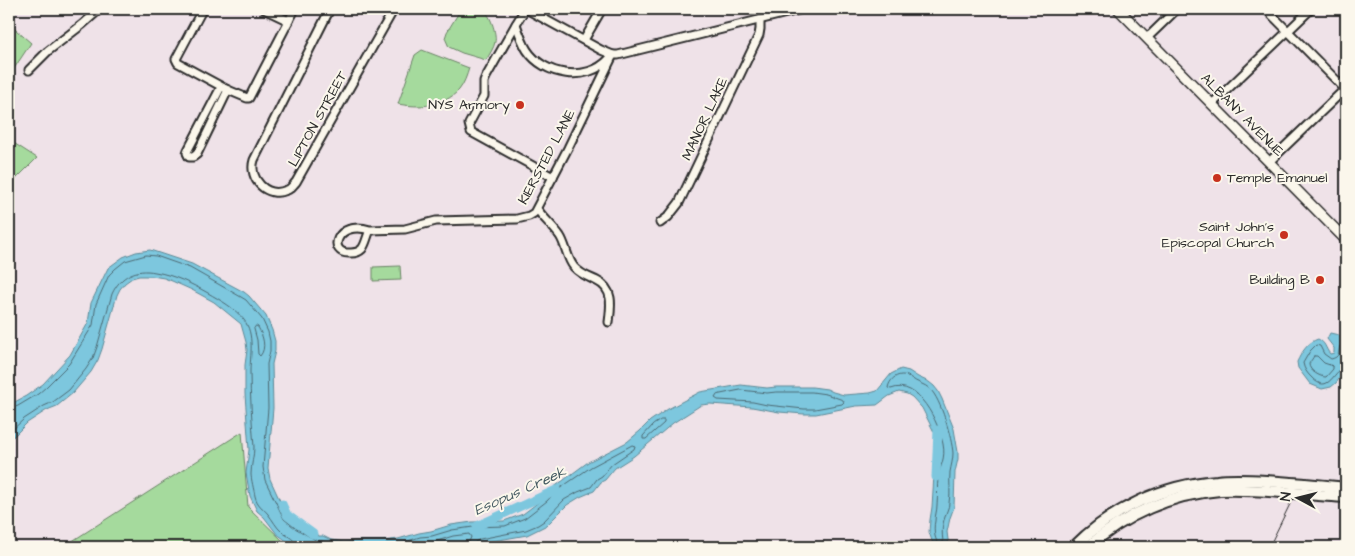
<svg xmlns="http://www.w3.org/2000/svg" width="1355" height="556" font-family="'Architects Daughter',sans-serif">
	<rect width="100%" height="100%" fill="#efe2e8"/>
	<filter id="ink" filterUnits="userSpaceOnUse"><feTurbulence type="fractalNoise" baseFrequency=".02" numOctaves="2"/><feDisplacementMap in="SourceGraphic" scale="10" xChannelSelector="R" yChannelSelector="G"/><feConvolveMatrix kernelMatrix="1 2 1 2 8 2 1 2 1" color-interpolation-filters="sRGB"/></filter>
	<g filter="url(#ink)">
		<g fill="#a5da9d" stroke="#688264">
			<path d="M461,9C467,9 477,7 482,9C490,12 497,34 495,42C494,48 489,55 486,60L462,53L449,47L445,38L447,32Z"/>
			<polygon points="9,24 31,43 9,76"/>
			<path d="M422,50L469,68C467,75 464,84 459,90C443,107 419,108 398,104L415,55Z"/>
			<polygon points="9,140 37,158 9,186"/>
			<polygon points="400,266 401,280 373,281 373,267"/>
			<polygon points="242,432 248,507 285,543 296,547 63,547"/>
		</g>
		<g fill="#7dc7de" stroke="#5c8996">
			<polygon points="150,250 192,264 244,292 249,296 266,316 272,330 275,341 275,351 272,364 273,408 268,468 270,479 287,516 297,524 319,536 323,536 331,540 344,542 359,541 384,541 398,539 419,533 431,531 451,525 472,522 504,521 523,514 544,498 553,488 588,462 627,442 640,431 650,421 668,409 700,392 741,385 767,388 776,387 812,387 827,389 833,392 844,395 870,393 877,391 891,374 901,369 909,371 918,377 929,382 934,386 938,391 942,399 954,429 958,452 958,459 955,472 954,507 950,518 947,532 949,547 932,547 933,544 929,532 930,520 932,507 934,474 939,460 939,446 935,434 922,408 912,397 907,394 899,392 889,396 877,405 856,406 816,414 804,414 779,412 752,407 710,404 701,405 673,423 634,456 615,468 605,480 601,482 594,491 580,497 567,505 547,525 527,535 488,542 476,547 295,547 277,534 264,517 257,511 250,496 246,473 249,450 245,394 245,365 247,350 246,342 241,324 214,302 192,290 172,281 164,278 152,276 139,276 132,278 125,283 120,289 117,295 102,349 98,360 91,372 73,393 57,406 47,410 27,423 14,436 9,438 9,405 26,396 43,384 70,355 88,323 91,303 108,268 123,257 136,252"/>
			<path d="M1330,333L1339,335L1346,343V369L1336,383L1331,387L1322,389L1310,384L1298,368L1297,362C1301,353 1308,342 1318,339C1326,343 1325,348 1330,354L1334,353V348L1327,339Z"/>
		</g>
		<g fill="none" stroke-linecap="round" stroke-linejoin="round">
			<g stroke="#4c6973" stroke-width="1">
				<path d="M256,326L258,327C263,336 267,348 260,356L258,354L257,340L254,329Z"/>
				<path d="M1346,346H1340C1338,353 1340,357 1331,359L1324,354L1320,346L1316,345L1310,351L1303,363C1304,369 1307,373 1311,377C1330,397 1333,368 1346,367"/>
				<path d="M1314,356H1317L1324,363L1333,366V369L1326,377C1320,377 1309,371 1309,364C1309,363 1314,357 1314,356Z"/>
				<polygon points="741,390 767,393 776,392 812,392 826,394 843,400 844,402 842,404 815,409 804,409 767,405 753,402 718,400 715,398 717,395"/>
				<polyline points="9,409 18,406 38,394 46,387 69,364 93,325 96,304 109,275 115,269 125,261 146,255 156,256 190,268 241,297 246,300 262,319 268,332 270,341 270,351 267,364 268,408 263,467 265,480 284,519 295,528 317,541 322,541 330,545 343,547 360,546 384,546 399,544 420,537 432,536 452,530 473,527 505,526 525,518 547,501 556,491 591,467 632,445 635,446 634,449 612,464 602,476 597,479 591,487 578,492 564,500 544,521 538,525 526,530 480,539 475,542 474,547"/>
				<polygon points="661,420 664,420 664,423 646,439 643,439 643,436 653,425"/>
				<path d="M9,433L24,419L44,406L53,402L69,390L86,369L93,358L97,347L112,294C120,276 136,268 155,272C174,275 192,284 208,293C220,300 235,308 244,320C255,334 250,356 250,372C250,397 252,422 254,447C254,456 251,465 251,474C251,479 254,490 255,496C257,505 263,508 268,514C273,520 276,527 282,532C288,537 296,539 297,547"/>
				<polyline points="409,547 422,544 434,542 453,536 469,534 471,537 469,542 468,547"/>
				<path d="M937,547C938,543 936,540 935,536C934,531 934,525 935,521C935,515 937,511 937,505C938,496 937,487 938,478C940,465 946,459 943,444C939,423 918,378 891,389L888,388C890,377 901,371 911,378C917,383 925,384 930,389C941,399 952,439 953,453C953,460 951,466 950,472C949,482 951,492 949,503C949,508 946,512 945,517C941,527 942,537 944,547"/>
			</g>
			<g stroke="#7dc7de" stroke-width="9">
				<polyline points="936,477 938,430"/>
				<polyline points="282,504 287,515 313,534"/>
				<polyline points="477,526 556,490"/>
			</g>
			<defs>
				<g id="minor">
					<polyline points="264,9 289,21"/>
					<path d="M330,9L254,160C248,179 267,199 287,190C291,189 293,185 296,182L394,9"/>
					<path d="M525,9L516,24C519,33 522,42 527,50C544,76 587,83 609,59"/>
					<polyline points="526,9 601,50 613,55 618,55 803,9"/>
					<polyline points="1266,9 1346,90"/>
					<polyline points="201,12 176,59 178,63 228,90 247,98 249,98 295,9"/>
					<polyline points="516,24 486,77 484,82 484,96 469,124 471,132 553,177"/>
					<polyline points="1147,38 1177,9"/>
					<polyline points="584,40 602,9"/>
					<polyline points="29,70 48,51 83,24 100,9"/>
					<polyline points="221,87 188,150 187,153 189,157 193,157 197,154 228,90"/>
					<polyline points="1212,104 1311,9"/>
					<polyline points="1269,162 1346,88"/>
					<path d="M537,209C544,219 553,226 560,236C566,245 567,259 574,267C581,275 589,277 597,281C614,289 611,306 609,322"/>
					<polyline points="660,223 668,217 679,203 759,35 760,29 760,20"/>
					<path d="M370,230C336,219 326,255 351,253C355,253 359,252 362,249C366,244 367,236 370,230L405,229L436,221L517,219L529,216L534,213L568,148L613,55"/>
					<polyline points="1339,233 1346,226"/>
				</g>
				<polyline id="major" points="1118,9 1346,240"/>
				<g id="highway">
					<path d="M1074,547C1112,509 1163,485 1217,481C1233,479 1250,480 1266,481C1293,483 1320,485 1346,488"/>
					<path d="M1088,547C1125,514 1171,494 1220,490C1262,488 1304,495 1346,497"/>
				</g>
			</defs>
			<use href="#minor" stroke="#2b2b2b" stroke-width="11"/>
			<use href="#major" stroke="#2b2b2b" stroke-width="12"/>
			<use href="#highway" stroke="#2b2b2b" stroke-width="14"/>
			<use href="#minor" stroke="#fbf7ec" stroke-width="7"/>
			<use href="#major" stroke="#fbf7ec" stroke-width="9"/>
			<use href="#highway" stroke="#fbf7ec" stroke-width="10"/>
			<polyline stroke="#2b2b2b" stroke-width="1" points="1269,547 1292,500"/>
		</g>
	</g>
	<g fill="#c8321e" stroke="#fbf7ec" stroke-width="2">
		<circle cx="520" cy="105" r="5"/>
		<circle cx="1217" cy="178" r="5"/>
		<circle cx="1284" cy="235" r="5"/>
		<circle cx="1320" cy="280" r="5"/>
	</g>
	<g text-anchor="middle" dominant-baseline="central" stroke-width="4" stroke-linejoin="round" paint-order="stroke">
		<g font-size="14" fill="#2b2b2b" stroke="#fbf7ec" text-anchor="end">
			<text x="510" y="105">NYS Armory</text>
			<text x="1227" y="178" text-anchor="start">Temple Emanuel</text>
			<text x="1274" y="227">Saint John's<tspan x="1274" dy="16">Episcopal Church</tspan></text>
			<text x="1310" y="280">Building B</text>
		</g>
		<g font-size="14" fill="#2b2b2b" stroke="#fbf7ec">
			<text transform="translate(1242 115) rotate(45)">ALBANY AVENUE</text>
			<text transform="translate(318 119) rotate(-61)">LIPTON STREET</text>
			<text transform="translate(705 119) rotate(-65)">MANOR LAKE</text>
			<text transform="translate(547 157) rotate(-62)">KIERSTED LANE</text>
		</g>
		<g font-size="15" font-style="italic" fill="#445a61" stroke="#fbf7ec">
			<text transform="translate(520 491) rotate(-24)">Esopus Creek</text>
		</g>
	</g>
	<rect width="1355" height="556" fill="none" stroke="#fbf7ec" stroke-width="30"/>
	<rect x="15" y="15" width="1325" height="526" fill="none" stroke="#2b2b2b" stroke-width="2" filter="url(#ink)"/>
	<g transform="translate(1298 498) rotate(277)" stroke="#fbf7ec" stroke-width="4" paint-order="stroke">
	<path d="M0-4L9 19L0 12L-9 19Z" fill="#2b2b2b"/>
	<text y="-8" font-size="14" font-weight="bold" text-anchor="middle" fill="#2b2b2b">N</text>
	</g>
</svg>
